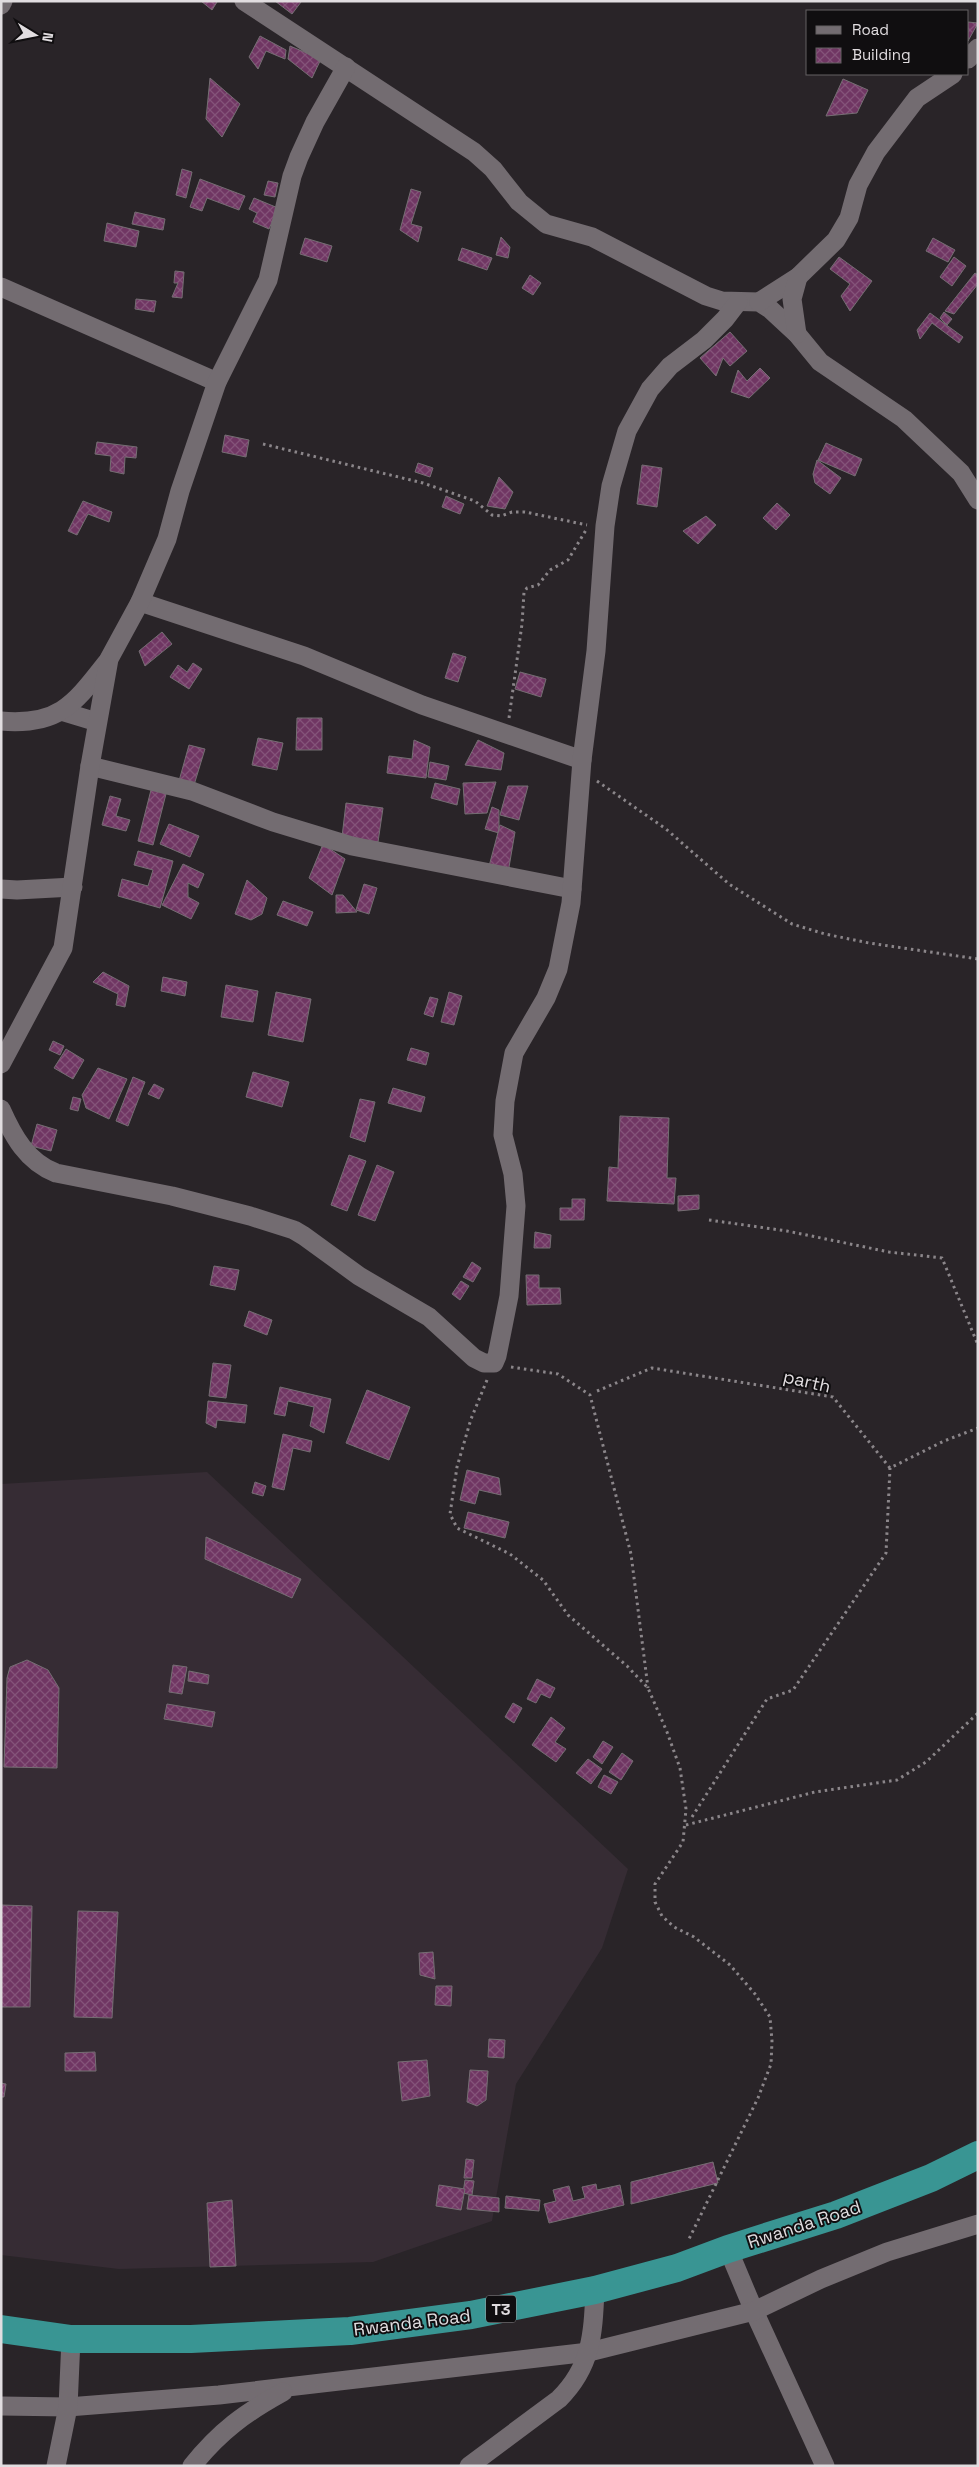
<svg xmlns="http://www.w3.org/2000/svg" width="979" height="2467" font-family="'Space Grotesk',sans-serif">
	<defs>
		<pattern id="building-cross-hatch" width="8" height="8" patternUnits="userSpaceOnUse" patternTransform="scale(1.25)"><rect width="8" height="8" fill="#703663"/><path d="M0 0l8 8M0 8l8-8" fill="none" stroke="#845379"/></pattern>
	</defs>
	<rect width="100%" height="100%" fill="#292428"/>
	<polygon fill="#362c34" points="207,1472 628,1869 602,1948 516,2084 492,2221 373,2262 119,2269 1,2255 1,1484"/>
	<g fill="url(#building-cross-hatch)" stroke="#756e73">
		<polygon points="201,1 217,1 217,2 212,10"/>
		<polygon points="275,1 301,1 301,2 292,14"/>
		<polygon points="968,22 978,23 968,41"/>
		<polygon points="260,36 286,50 285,59 266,51 258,69 249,57"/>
		<polygon points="290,46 321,59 312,78 288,59"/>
		<polygon points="210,78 240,104 222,137 206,119"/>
		<polygon points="843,79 868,90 857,113 826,116"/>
		<polygon points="182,169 192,172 186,198 176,195"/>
		<polygon points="200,179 245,196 239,210 207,198 202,211 190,207"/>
		<polygon points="268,181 278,183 275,197 264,195"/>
		<polygon points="411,189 421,192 411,224 422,227 418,242 400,230"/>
		<polygon points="254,198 278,208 269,229 253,222 257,213 249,209"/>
		<polygon points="135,212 165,219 163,230 132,224"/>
		<polygon points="107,223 139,231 136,247 104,241"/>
		<polygon points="501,237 510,247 508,258 496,255"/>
		<polygon points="305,238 332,246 327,262 300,254"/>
		<polygon points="933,238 955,250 948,262 926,251"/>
		<polygon points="462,248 492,258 487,270 458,260"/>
		<polygon points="839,257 872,281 850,311 841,296 850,284 830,269"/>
		<polygon points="954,257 966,266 952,286 940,277"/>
		<polygon points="175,271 184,272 182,298 172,297 178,283 174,283"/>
		<polygon points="975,273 978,275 978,284 954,314 945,311"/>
		<polygon points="530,275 541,283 533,295 522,288"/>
		<polygon points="136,299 156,301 154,312 135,309"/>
		<polygon points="944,312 952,319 947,325 940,318"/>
		<polygon points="930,313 963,337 959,343 932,323 920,339 917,330"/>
		<polygon points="730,332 747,351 730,366 723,358 716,376 700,358"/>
		<polygon points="760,368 770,378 749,398 731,392 738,370 747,381"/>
		<polygon points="225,435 249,440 246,457 222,452"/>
		<polygon points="97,442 137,447 136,458 125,457 124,474 110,471 111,456 95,454"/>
		<polygon points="826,443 862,459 855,476 818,460"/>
		<polygon points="817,460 841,478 830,494 815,483 813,474"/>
		<polygon points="418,463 433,468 430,477 415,472"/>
		<polygon points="642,465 662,468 657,507 637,504"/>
		<polygon points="499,477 513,492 505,509 487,506"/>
		<polygon points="446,496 464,504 460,514 442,507"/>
		<polygon points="83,501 112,512 109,522 88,514 77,535 68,531"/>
		<polygon points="777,503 790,515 776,530 763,518"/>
		<polygon points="706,516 716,525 698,544 683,531"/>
		<polygon points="162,632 172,644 145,666 139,651"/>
		<polygon points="453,653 466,657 458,682 445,678"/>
		<polygon points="193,663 202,669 189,689 170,677 178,665 187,672"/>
		<polygon points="520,672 546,679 541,697 515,689"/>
		<polygon points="297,718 322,718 322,750 296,750"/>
		<polygon points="258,738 283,743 277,770 252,765"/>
		<polygon points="414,740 430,747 426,778 387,773 389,756 412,759"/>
		<polygon points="478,740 504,753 501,770 465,765"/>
		<polygon points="189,745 205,749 194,785 179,781"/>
		<polygon points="430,762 449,766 446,780 428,777"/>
		<polygon points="496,782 487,813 465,814 463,783"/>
		<polygon points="435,783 460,789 457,805 431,798"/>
		<polygon points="152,786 167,790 153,845 138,841"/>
		<polygon points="508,786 528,786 519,820 500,815"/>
		<polygon points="110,796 121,799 116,816 130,820 126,831 102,825"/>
		<polygon points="346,803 383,808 378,842 342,837"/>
		<polygon points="492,807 499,810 499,833 485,829"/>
		<polygon points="169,824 199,836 190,857 160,844"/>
		<polygon points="500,825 515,832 508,873 488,870"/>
		<polygon points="323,844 345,859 332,895 309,878"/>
		<polygon points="138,851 173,861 160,908 118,896 122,879 148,886 153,870 134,865"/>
		<polygon points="183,864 204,874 198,888 188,883 188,897 199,903 191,919 162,905"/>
		<polygon points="247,880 267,898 262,914 251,920 235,914"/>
		<polygon points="364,884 377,888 369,914 356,910"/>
		<polygon points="336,895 343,895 357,912 336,913"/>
		<polygon points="283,901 313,912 307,926 277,915"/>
		<polygon points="103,972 129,986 125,1007 116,1005 118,994 93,982"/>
		<polygon points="163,977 187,982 185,996 161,991"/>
		<polygon points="226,985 258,991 253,1022 221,1017"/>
		<polygon points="276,992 311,999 303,1042 268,1035"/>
		<polygon points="449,992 462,996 454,1025 441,1022"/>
		<polygon points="430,997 438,999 433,1017 424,1014"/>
		<polygon points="53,1041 64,1046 60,1055 49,1050"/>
		<polygon points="411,1048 429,1053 426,1065 407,1060"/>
		<polygon points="66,1049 84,1060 73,1079 54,1068"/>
		<polygon points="98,1068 127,1079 109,1119 86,1108 82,1095"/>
		<polygon points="253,1072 289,1082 282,1107 246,1097"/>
		<polygon points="133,1077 145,1082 128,1126 116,1121"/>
		<polygon points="154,1084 164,1089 159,1099 148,1094"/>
		<polygon points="393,1088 425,1097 421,1112 388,1103"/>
		<polygon points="73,1097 81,1099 78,1111 70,1109"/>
		<polygon points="360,1099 375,1102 365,1142 350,1137"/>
		<polygon points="620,1116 669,1118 667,1178 676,1178 674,1204 607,1201 609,1167 618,1168"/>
		<polygon points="37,1124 57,1130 51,1151 31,1146"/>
		<polygon points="349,1155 366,1161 347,1211 331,1205"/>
		<polygon points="377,1165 394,1172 375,1221 358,1215"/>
		<polygon points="699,1195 699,1209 678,1211 678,1196"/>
		<polygon points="572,1199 585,1199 584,1220 560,1220 560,1208 572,1208"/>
		<polygon points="535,1232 551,1235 550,1248 534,1248"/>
		<polygon points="472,1262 481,1268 473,1282 463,1277"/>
		<polygon points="214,1266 239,1270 235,1290 210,1285"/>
		<polygon points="526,1275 539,1275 539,1288 560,1288 561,1304 527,1305"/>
		<polygon points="461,1281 469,1286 460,1300 452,1294"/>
		<polygon points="249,1311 272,1320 267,1335 244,1326"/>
		<polygon points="213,1363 231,1365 226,1398 209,1396"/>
		<polygon points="280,1387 331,1399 324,1433 310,1426 314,1407 288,1401 285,1416 274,1414"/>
		<polygon points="367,1390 410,1407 389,1460 346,1443"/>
		<polygon points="208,1401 247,1405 245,1423 217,1420 216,1428 206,1423"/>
		<polygon points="283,1434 312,1441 310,1452 293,1448 284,1490 272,1487"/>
		<polygon points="467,1470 499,1478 501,1495 479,1490 475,1504 460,1500"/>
		<polygon points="255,1482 266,1486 263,1496 252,1493"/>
		<polygon points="468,1512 509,1522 505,1538 464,1528"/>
		<polygon points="206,1537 301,1579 292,1598 205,1559"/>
		<polygon points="27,1660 48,1670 59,1688 57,1768 4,1767 7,1678 10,1667"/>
		<polygon points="173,1665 187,1667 182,1694 169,1692"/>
		<polygon points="189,1671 209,1675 208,1684 188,1681"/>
		<polygon points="537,1679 555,1688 550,1698 541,1694 536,1703 527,1699"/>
		<polygon points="513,1703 522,1708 514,1723 505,1717"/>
		<polygon points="167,1704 215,1712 212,1727 164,1719"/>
		<polygon points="551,1717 565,1728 555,1742 566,1749 556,1762 532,1745"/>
		<polygon points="603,1741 613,1747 602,1764 593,1757"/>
		<polygon points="622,1753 633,1761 621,1780 609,1772"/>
		<polygon points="588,1759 602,1769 591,1784 576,1773"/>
		<polygon points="604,1775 618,1782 611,1794 598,1787"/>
		<polygon points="1,1905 32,1906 30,2007 1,2007"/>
		<polygon points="78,1911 118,1912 112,2018 74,2017"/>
		<polygon points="433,1952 435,1979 420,1975 419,1953"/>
		<polygon points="436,1986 452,1986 451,2006 435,2005"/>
		<polygon points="489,2039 505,2040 504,2058 488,2057"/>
		<polygon points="95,2052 96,2071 65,2071 65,2053"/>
		<polygon points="427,2060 430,2096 402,2101 398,2062"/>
		<polygon points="470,2070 488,2071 486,2100 477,2106 467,2102"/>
		<polygon points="1,2083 6,2084 4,2097 1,2097"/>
		<polygon points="466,2159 474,2160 472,2178 464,2178"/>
		<polygon points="713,2162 718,2183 631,2204 631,2182"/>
		<polygon points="465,2180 474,2181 472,2195 463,2193"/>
		<polygon points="596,2184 597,2190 620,2185 624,2205 549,2223 544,2204 556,2201 553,2190 569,2186 573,2201 585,2198 582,2187"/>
		<polygon points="439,2185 465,2189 461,2210 436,2206"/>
		<polygon points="469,2195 499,2198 499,2212 467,2209"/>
		<polygon points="506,2196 540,2200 539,2211 505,2208"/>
		<polygon points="232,2200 236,2266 210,2267 207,2203"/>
	</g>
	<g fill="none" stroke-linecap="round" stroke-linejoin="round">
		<g stroke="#8b868a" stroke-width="3" stroke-dasharray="2.5 4" stroke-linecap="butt">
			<polyline points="263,444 423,483 475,501 492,515 501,516 512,512 525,512 587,525"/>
			<polyline points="509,718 522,624 524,592 527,588 538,585 550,570 568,560 586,530"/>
			<polyline points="597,781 666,829 729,884 792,924 825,934 869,943 978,959"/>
			<polyline points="709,1220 787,1231 889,1252 942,1258 978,1345"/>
			<polyline points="511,1367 558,1374 590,1395 631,1554 648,1688"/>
			<polyline points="487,1380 471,1419 457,1467 450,1514 457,1528 510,1554 543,1580 568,1615 627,1666 648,1688 667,1732 680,1768 686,1809 683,1842 655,1884 655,1902 662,1916 674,1927 694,1937 730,1965 755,1994 770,2017 772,2041 771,2064 758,2098 689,2239"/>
			<polyline points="597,1391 652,1368 833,1397 890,1468 944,1441 978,1428"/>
			<polyline points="692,1817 767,1699 793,1690 886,1553 890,1468"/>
			<polyline points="686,1825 815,1792 897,1780 926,1762 978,1713"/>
		</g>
		<g stroke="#736c71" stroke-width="19">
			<polyline points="244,1 474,152 493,169 519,202 546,224 592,237 706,296 722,301 759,302 770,309 797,334 820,362 904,419 961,473 978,500"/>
			<polyline points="1,5 3,1"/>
			<polyline points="968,59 978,48"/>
			<polyline points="1,287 217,382"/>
			<polyline points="759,302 798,277 836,240 849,218 858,185 876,152 917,98 953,74"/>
			<polyline points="797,334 792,299 798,277"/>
			<polyline points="140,602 304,656 422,705 582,760"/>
			<polyline points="64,712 97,722"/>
			<path d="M1,721C59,726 74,704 107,662"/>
			<polyline points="90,766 192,791 273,822 352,846 572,889"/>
			<polyline points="1,889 17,890 73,887"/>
			<polyline points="1,1064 63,948 90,766 109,659 140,602 167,539 180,491 217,382 268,280 292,176 299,157 315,122 346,67"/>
			<path d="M1,1109C13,1136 27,1162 56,1173L172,1196L250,1216L294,1230L304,1236L359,1276L429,1317L474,1358L484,1363H494L497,1356L509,1296L516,1206L513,1174L503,1135L505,1101L514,1053L546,998L558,969L571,903L582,760L596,651L605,526L611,486L627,431L650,389L670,366L704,340L725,319L738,302"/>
			<polyline points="728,2249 754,2311 825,2466"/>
			<polyline points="1,2406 68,2407 219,2395 589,2352 754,2311 821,2279 887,2252 978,2224"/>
			<polyline points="56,2466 68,2407 71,2339"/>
			<path d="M192,2466C220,2431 245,2413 283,2392"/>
			<path d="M469,2466L559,2399C592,2366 593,2334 595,2290"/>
		</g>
		<polyline stroke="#399593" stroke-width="28" points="1,2329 71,2339 191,2339 350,2331 471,2315 595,2290 677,2268 728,2249 836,2215 931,2178 978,2155"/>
	</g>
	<g text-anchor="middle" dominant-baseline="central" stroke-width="4" stroke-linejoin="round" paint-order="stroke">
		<rect fill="#100e10" stroke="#a29fa2" stroke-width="1" x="486" y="2295.5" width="30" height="27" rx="4"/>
		<g font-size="16" font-weight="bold" fill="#e1dde0">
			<text x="501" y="2309">T3</text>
		</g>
		<g font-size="18" fill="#e1dde0" stroke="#100e10">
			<text transform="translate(807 1381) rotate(13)">parth</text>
			<text transform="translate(804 2224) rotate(-18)">Rwanda Road</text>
			<text transform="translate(412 2322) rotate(-7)">Rwanda Road</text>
		</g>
	</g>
	<rect width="979" height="2467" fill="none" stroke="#e1dde0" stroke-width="5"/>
	<rect x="806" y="10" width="162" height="65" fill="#100e10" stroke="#646163"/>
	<rect x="816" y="26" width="25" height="8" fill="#736c71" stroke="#646163"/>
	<text x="852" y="35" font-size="15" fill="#e1dde0">Road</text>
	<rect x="816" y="48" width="25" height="15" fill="url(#building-cross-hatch)" stroke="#646163"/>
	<text x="852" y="60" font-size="15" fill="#e1dde0">Building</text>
	<g transform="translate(35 35) rotate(100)" stroke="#100e10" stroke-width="4" paint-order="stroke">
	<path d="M0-4L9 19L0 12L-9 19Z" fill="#e1dde0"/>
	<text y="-8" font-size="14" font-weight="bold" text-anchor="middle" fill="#e1dde0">N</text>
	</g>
</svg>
